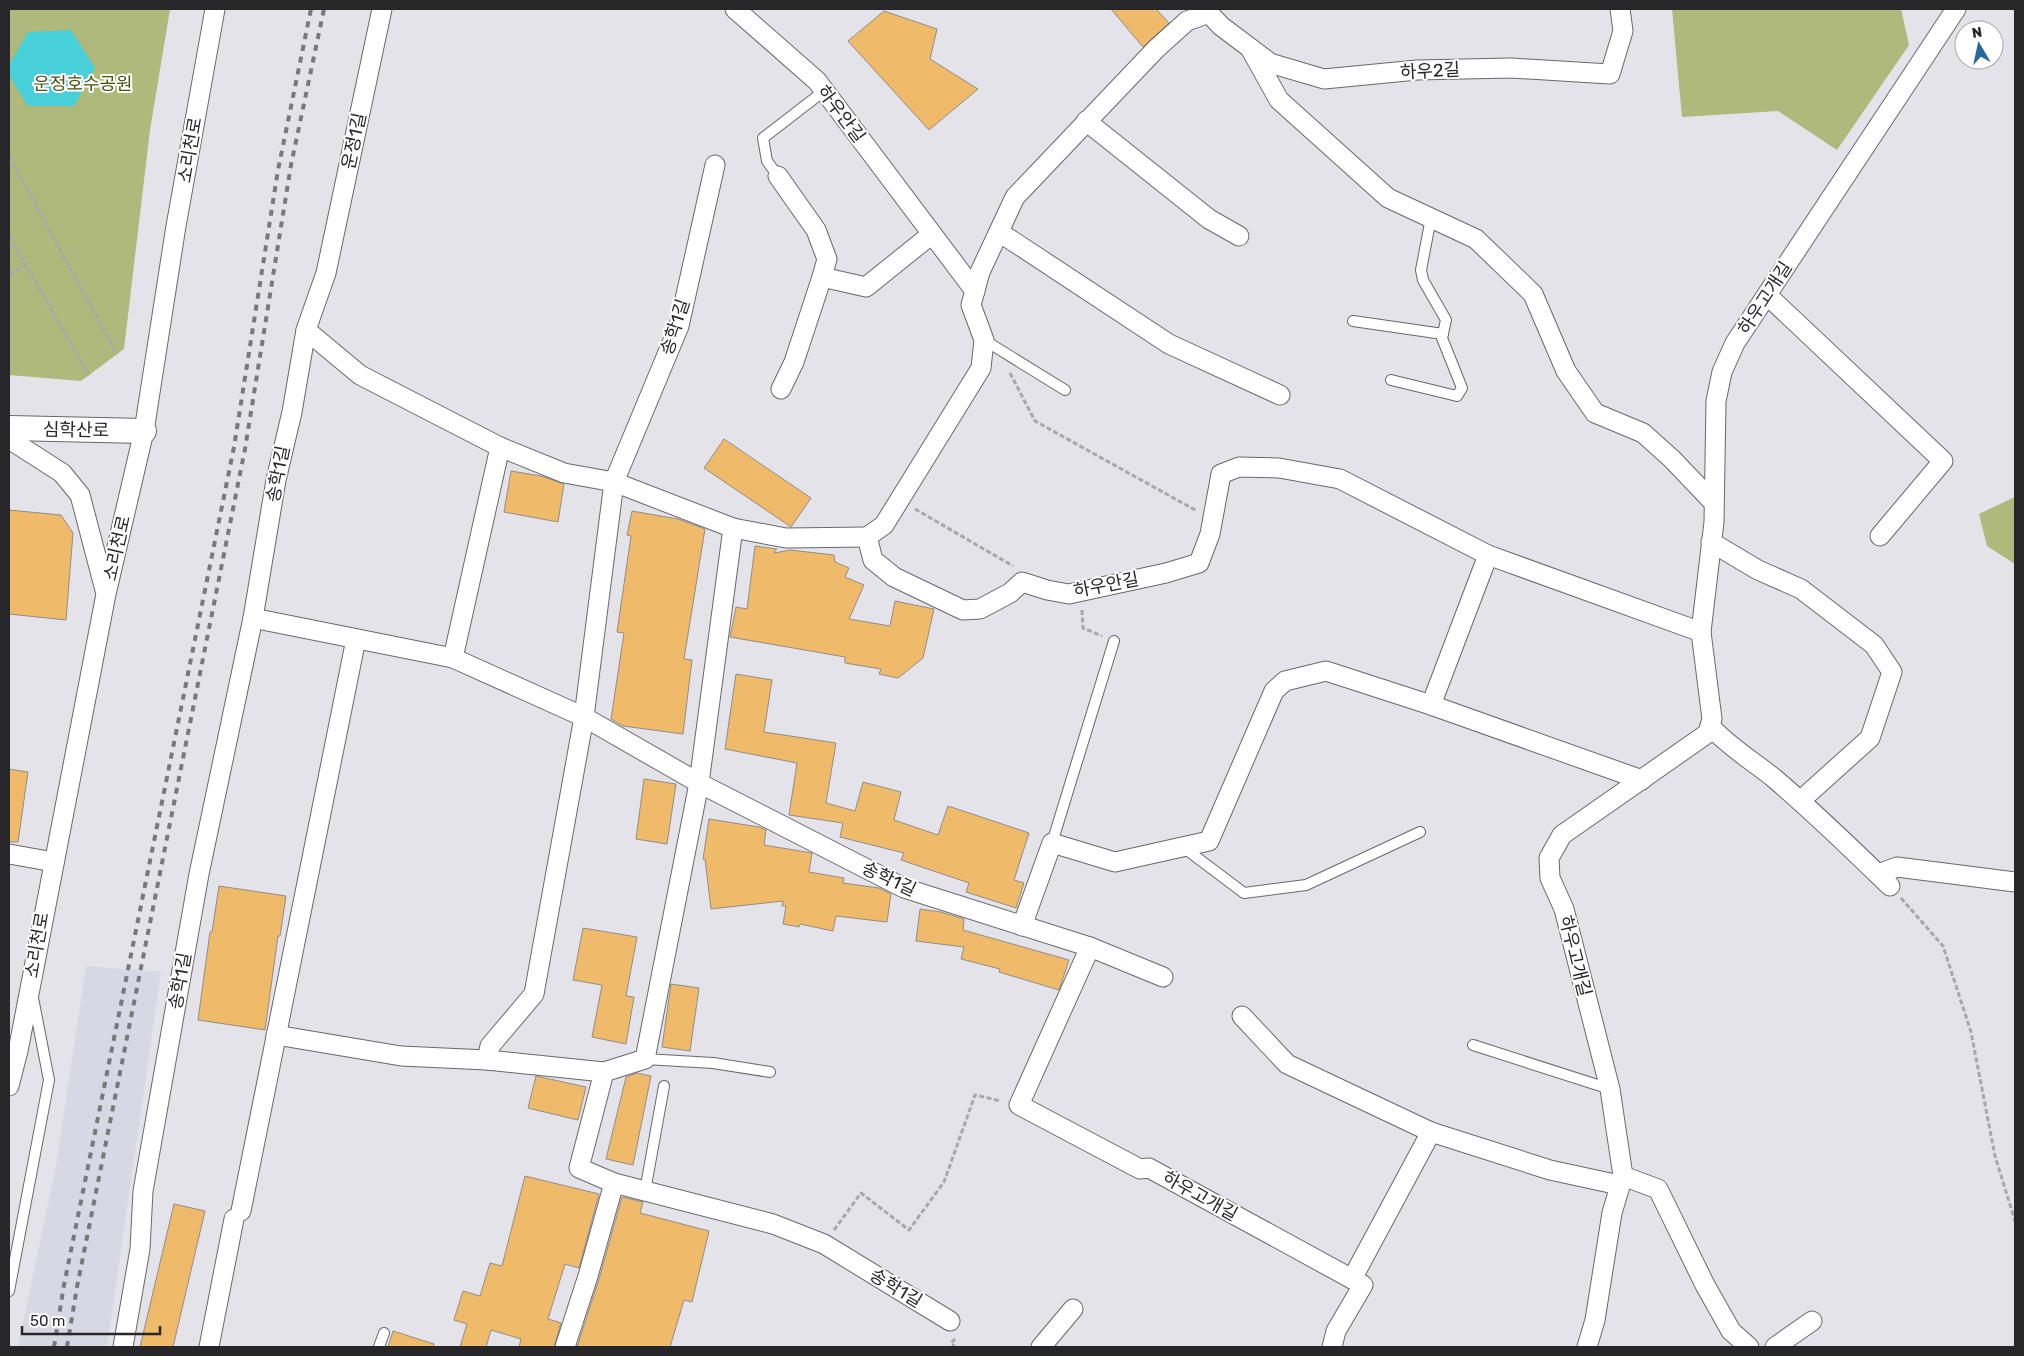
<svg xmlns="http://www.w3.org/2000/svg" width="2024" height="1356" font-family="Rubik,'Noto Sans KR',sans-serif">
	<rect width="100%" height="100%" fill="#e4e3e9"/>
	<polygon fill="#d8d7e4" points="86,966 161,972 107,1347 18,1347 56,1166"/>
	<g fill="#aeb97b">
		<polygon points="9,9 170,9 150,130 124,349 81,381 9,375"/>
		<polygon points="1672,9 1901,9 1909,45 1837,150 1778,111 1682,117"/>
		<polygon points="2015,497 2015,564 1987,546 1979,514"/>
	</g>
	<polygon fill="#47d0d9" points="71,30 95,68 74,106 28,106 9,75 9,65 28,32"/>
	<g fill="#efba69" stroke="#908d88">
		<polygon points="1111,9 1156,9 1169,23 1143,47"/>
		<polygon points="884,11 937,29 930,59 978,89 929,130 848,41"/>
		<polygon points="724,439 811,498 791,527 704,468"/>
		<polygon points="511,471 541,476 564,484 558,522 504,512"/>
		<polygon points="9,510 61,515 73,533 66,620 9,614"/>
		<polygon points="632,511 678,519 705,529 684,659 692,660 683,734 623,726 611,719 624,633 617,632 631,536 627,535"/>
		<polygon points="755,546 777,549 774,553 790,550 834,555 835,562 849,568 845,577 864,585 849,619 890,626 895,601 934,609 923,658 898,678 879,674 881,669 845,663 845,657 730,637 736,607 747,609"/>
		<polygon points="736,674 772,680 764,732 836,743 826,803 855,811 863,782 901,792 894,820 938,835 948,806 1029,833 1014,880 1024,883 1016,908 966,892 969,883 901,860 904,853 840,837 843,823 789,815 797,763 725,749"/>
		<polygon points="9,769 28,772 18,842 9,842"/>
		<polygon points="644,779 676,784 667,844 636,839"/>
		<polygon points="709,819 759,827 766,830 764,845 812,853 809,872 844,878 843,883 879,888 891,894 887,922 836,916 833,931 800,924 799,927 783,924 786,906 782,906 783,901 711,909 705,859 703,859"/>
		<polygon points="219,886 286,896 280,936 278,936 265,1030 198,1020 210,932 212,932"/>
		<polygon points="920,909 941,912 964,919 963,930 1069,960 1059,990 999,972 1000,969 961,959 964,947 916,941"/>
		<polygon points="583,928 637,937 626,996 634,997 626,1044 592,1037 602,985 573,980"/>
		<polygon points="671,984 699,988 690,1051 662,1047"/>
		<polygon points="637,1073 651,1076 633,1165 606,1159 626,1077"/>
		<polygon points="536,1076 586,1087 578,1120 528,1108"/>
		<polygon points="525,1176 599,1194 579,1268 565,1264 548,1319 561,1323 554,1347 519,1347 521,1339 491,1330 486,1347 460,1347 467,1324 454,1320 463,1291 480,1296 490,1263 502,1266"/>
		<polygon points="622,1197 643,1202 640,1213 709,1231 692,1302 684,1300 670,1347 577,1347 599,1279"/>
		<polygon points="174,1204 205,1211 173,1347 140,1347"/>
		<polygon points="393,1331 434,1344 434,1347 388,1347"/>
	</g>
	<g fill="none" stroke-linecap="round" stroke-linejoin="round">
		<defs>
			<g id="service">
				<polyline points="778,176 767,161 763,138 824,91"/>
				<polyline points="1353,321 1443,334"/>
				<polyline points="984,340 1065,390"/>
				<polyline points="1391,380 1457,396 1462,388 1442,338 1446,320 1423,280 1421,270 1431,218"/>
				<polyline points="1052,843 1114,641"/>
				<polyline points="1183,847 1244,893 1306,885 1420,832"/>
				<polyline points="1473,1045 1610,1089"/>
				<polyline points="645,1059 713,1063 770,1072"/>
				<polyline points="645,1191 664,1086"/>
				<polyline points="9,1291 49,1080 33,998"/>
				<polyline points="379,1347 384,1333"/>
			</g>
			<g id="minor">
				<polyline points="735,9 817,81 975,291"/>
				<polyline points="1205,9 1221,26 1270,63 1324,79 1417,70 1511,68 1610,74 1623,31 1620,9"/>
				<polyline points="1209,13 1187,21 1156,49 1015,197 980,272 971,305 984,340 981,368 884,525 867,537 873,560 894,577 963,610 980,609 1010,593 1022,582 1047,590 1069,594 1166,573 1199,563 1210,534 1221,474 1239,467 1279,468 1340,479 1488,555"/>
				<polyline points="1250,48 1279,100 1388,198 1476,239 1533,294 1566,371 1595,413 1643,433 1672,459 1713,502"/>
				<polyline points="1086,121 1209,219 1239,236"/>
				<polyline points="778,176 816,230 827,259 822,277"/>
				<polyline points="999,232 1169,344 1280,395"/>
				<polyline points="1767,295 1943,461 1880,536"/>
				<polyline points="306,330 360,375 500,447 564,473 614,482 733,528 786,538 867,537"/>
				<polyline points="781,389 794,362 822,277 866,287 932,234"/>
				<polyline points="9,439 62,473 80,495 105,590"/>
				<polyline points="1711,542 1758,570 1801,589 1874,645 1892,672 1870,738 1800,801"/>
				<polyline points="253,618 453,658 584,717 699,783 904,888 1090,947"/>
				<polyline points="453,658 500,447"/>
				<polyline points="1431,705 1488,555 1701,632"/>
				<path d="M1710,726C1729,747 1753,761 1775,779C1815,813 1853,850 1890,886"/>
				<polyline points="9,854 54,862"/>
				<polyline points="1878,874 1897,867 2015,882"/>
				<polyline points="1022,926 1052,843 1115,862 1209,841 1274,691 1285,681 1326,671 1431,705 1642,780"/>
				<polyline points="1163,977 1090,947 1019,1105 1140,1169 1149,1168 1363,1285 1336,1331 1332,1347"/>
				<polyline points="1242,1016 1287,1064 1431,1132"/>
				<polyline points="276,1035 401,1056 487,1060 604,1072"/>
				<polyline points="487,1060 490,1046 534,994 584,717 614,482 679,326 715,165"/>
				<polyline points="9,1086 18,1051 106,594 144,431 176,226 215,9"/>
				<polyline points="1623,1176 1658,1189 1705,1285 1731,1331 1749,1347"/>
				<polyline points="614,1183 773,1224 824,1244 950,1321"/>
				<polyline points="241,1211 356,639"/>
				<polyline points="1352,1279 1431,1132 1550,1170 1610,1183 1619,1187"/>
				<polyline points="123,1347 140,1249 143,1191 199,874 253,618 276,480 292,412 306,330 326,273 382,9"/>
				<polyline points="209,1347 234,1219"/>
				<polyline points="565,1347 588,1276 614,1183 579,1168 604,1072 645,1059 699,783 733,528"/>
				<polyline points="1041,1347 1073,1309"/>
				<polyline points="1587,1347 1595,1320 1612,1213 1623,1176 1610,1089 1564,909 1550,878 1549,858 1562,835 1708,733 1712,719 1701,632 1714,522 1716,401 1722,372 1735,343 1956,9"/>
				<polyline points="1775,1347 1812,1321"/>
			</g>
			<polyline id="tertiary" points="9,428 144,431"/>
		</defs>
		<use href="#service" stroke="#68686d" stroke-width="12"/>
		<use href="#minor" stroke="#68686d" stroke-width="21"/>
		<use href="#tertiary" stroke="#68686d" stroke-width="26"/>
		<g stroke="#a8a7ac" stroke-width="3" stroke-dasharray="5 2.5" stroke-linecap="butt">
			<polyline points="9,156 117,354"/>
			<polyline points="9,236 89,375"/>
			<polyline points="9,274 26,266"/>
			<polyline points="1010,373 1035,421 1197,511"/>
			<polyline points="915,509 1013,566"/>
			<polyline points="1082,610 1083,628 1102,636"/>
			<polyline points="1901,898 1943,946 1971,1032 1995,1156 2015,1221"/>
			<polyline points="834,1230 861,1193 909,1230 944,1182 975,1095 1001,1101"/>
			<polyline points="955,1339 951,1343 955,1347"/>
		</g>
		<use href="#service" stroke="#fff" stroke-width="10"/>
		<use href="#minor" stroke="#fff" stroke-width="19"/>
		<use href="#tertiary" stroke="#fff" stroke-width="24"/>
		<g stroke="#79787c" stroke-width="4" stroke-dasharray="6 6" stroke-linecap="butt">
			<polyline points="54,1347 64,1285 234,447 278,170 311,9"/>
			<polyline points="67,1347 77,1287 245,449 291,165 324,9"/>
		</g>
	</g>
	<g text-anchor="middle" dominant-baseline="central" stroke-width="4" stroke-linejoin="round" paint-order="stroke">
		<g font-size="18" fill="#272729" stroke="#fff">
			<text transform="translate(1430 71) rotate(-3)">하우2길</text>
			<text transform="translate(841 114) rotate(53)">하우안길</text>
			<text transform="translate(354 141) rotate(-78)">운정1길</text>
			<text transform="translate(190 150) rotate(-80)">소리천로</text>
			<text transform="translate(1765 298) rotate(-57)">하우고개길</text>
			<text transform="translate(675 327) rotate(-72)">송학1길</text>
			<text transform="translate(76 430) rotate(1)">심학산로</text>
			<text transform="translate(278 474) rotate(-79)">송학1길</text>
			<text transform="translate(117 548) rotate(-77)">소리천로</text>
			<text transform="translate(1106 585) rotate(-11)">하우안길</text>
			<text transform="translate(889 879) rotate(25)">송학1길</text>
			<text transform="translate(37 945) rotate(-80)">소리천로</text>
			<text transform="translate(1575 956) rotate(76)">하우고개길</text>
			<text transform="translate(180 981) rotate(-80)">송학1길</text>
			<text transform="translate(1200 1196) rotate(29)">하우고개길</text>
			<text transform="translate(896 1288) rotate(31)">송학1길</text>
		</g>
		<g font-size="18" fill="#4a520f" stroke="#fff">
			<text x="83" y="84">운정호수공원</text>
		</g>
	</g>
	<rect width="2024" height="1356" fill="none" stroke="#272729" stroke-width="20"/>
	<g transform="translate(1979 45) rotate(351)"><circle r="24" fill="#ffffff" stroke="#a9a9a9"/>
	<path d="M0-4L9 19L0 12L-9 19Z" fill="#28689e"/>
	<text y="-8" font-size="14" font-weight="bold" text-anchor="middle" fill="#272729">N</text>
	</g>
	<path d="M22 1326v8h138v-8" fill="none" stroke="#272729" stroke-width="2.5"/>
	<text x="30" y="1326" font-size="15" fill="#272729" stroke="#ffffff" stroke-width="4" paint-order="stroke">50 m</text>
</svg>
